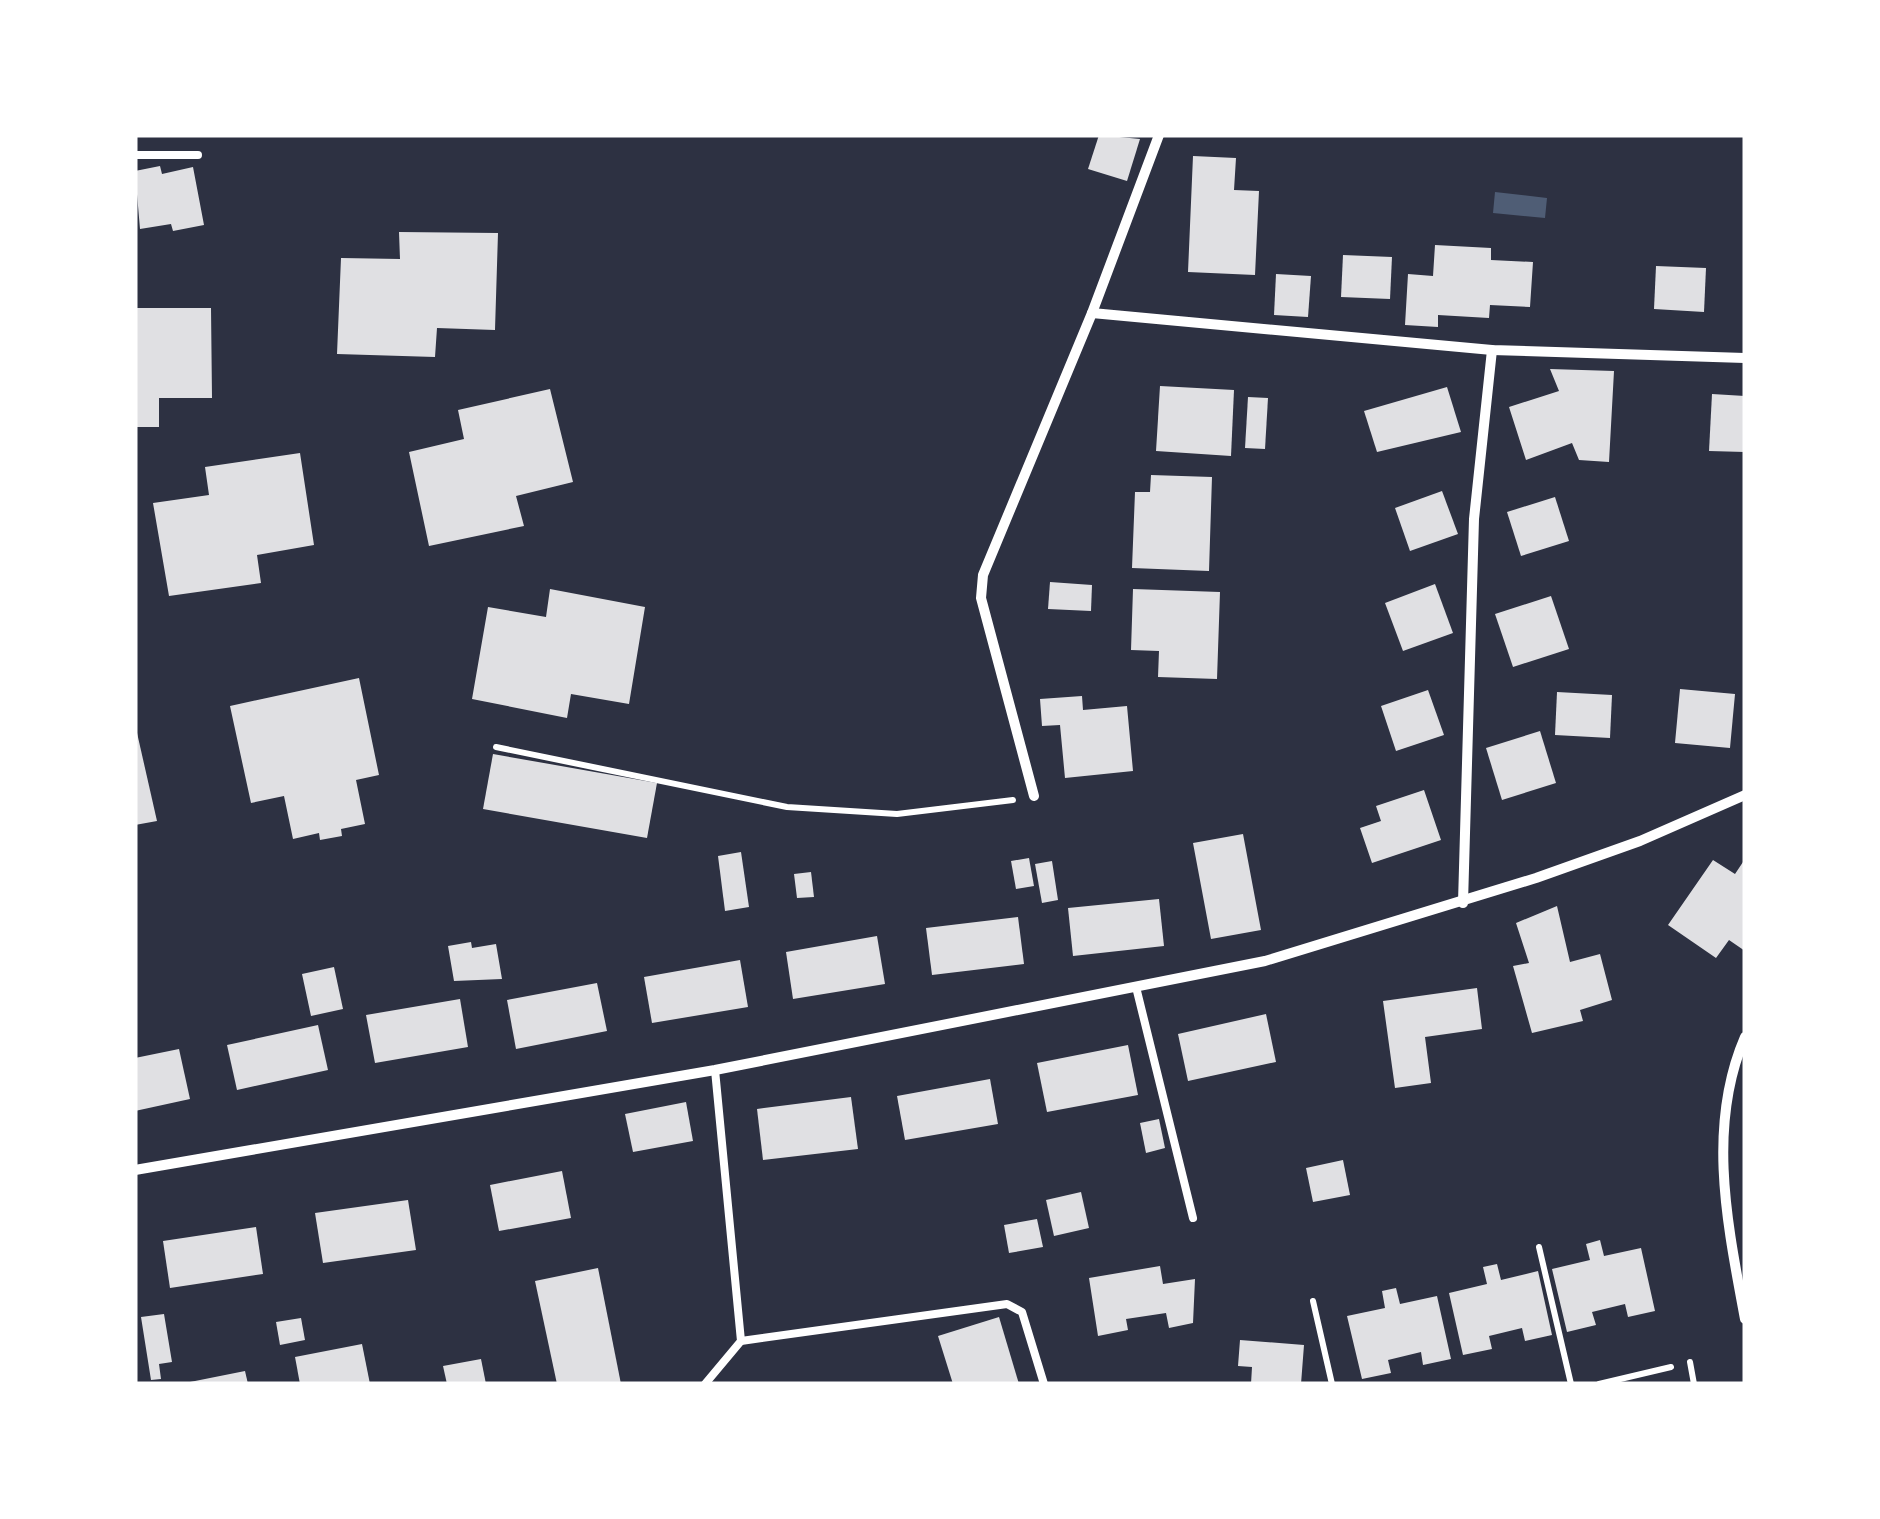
<svg xmlns="http://www.w3.org/2000/svg" width="1880" height="1519" font-family="'Public Sans',sans-serif">
	<rect width="100%" height="100%" fill="#2d3142"/>
	<polygon fill="#4f5d75" points="1495,192 1547,198 1545,218 1493,213"/>
	<g fill="#e0e0e3">
		<polygon points="1099,135 1140,139 1127,181 1088,169"/>
		<polygon points="1193,156 1236,158 1234,190 1259,191 1255,275 1188,272"/>
		<polygon points="160,166 162,174 193,167 204,225 173,231 171,224 140,229 135,171"/>
		<polygon points="399,232 498,233 495,330 437,328 435,357 337,354 341,258 400,259"/>
		<polygon points="1435,245 1491,248 1491,260 1533,262 1530,307 1490,305 1489,318 1438,315 1438,327 1405,325 1408,274 1433,276"/>
		<polygon points="1343,255 1392,257 1390,299 1341,297"/>
		<polygon points="1656,266 1706,268 1704,312 1654,309"/>
		<polygon points="1276,274 1311,276 1308,317 1274,315"/>
		<polygon points="135,308 211,308 212,398 159,398 159,427 135,427"/>
		<polygon points="1550,369 1614,371 1609,462 1579,460 1572,443 1526,460 1509,407 1559,391"/>
		<polygon points="1160,386 1234,390 1231,456 1156,451"/>
		<polygon points="1447,387 1461,432 1377,452 1364,411"/>
		<polygon points="550,389 573,482 516,496 524,526 429,546 409,452 464,439 458,410"/>
		<polygon points="1712,394 1745,396 1745,452 1709,451"/>
		<polygon points="1248,397 1268,398 1265,449 1245,448"/>
		<polygon points="300,453 314,545 257,555 261,583 169,596 153,503 209,495 205,467"/>
		<polygon points="1151,475 1212,477 1209,571 1132,568 1135,492 1150,492"/>
		<polygon points="1442,491 1458,534 1410,551 1395,508"/>
		<polygon points="1555,497 1569,541 1521,556 1507,512"/>
		<polygon points="1050,582 1092,585 1091,611 1048,609"/>
		<polygon points="1435,584 1453,633 1403,651 1385,603"/>
		<polygon points="550,589 645,607 629,704 571,694 567,718 472,699 488,607 546,617"/>
		<polygon points="1133,589 1220,592 1217,679 1158,677 1159,651 1131,650"/>
		<polygon points="1551,596 1569,649 1513,667 1495,614"/>
		<polygon points="359,678 379,775 356,780 365,824 341,829 342,836 320,840 319,833 293,839 284,796 251,803 230,706"/>
		<polygon points="1680,689 1735,694 1730,748 1675,743"/>
		<polygon points="1428,690 1444,735 1396,751 1381,706"/>
		<polygon points="1557,692 1612,695 1610,738 1555,735"/>
		<polygon points="1082,696 1083,710 1127,706 1133,771 1065,778 1060,725 1042,726 1040,699"/>
		<polygon points="135,724 157,821 135,825"/>
		<polygon points="1540,731 1556,783 1502,800 1486,748"/>
		<polygon points="493,754 657,783 647,838 483,809"/>
		<polygon points="1424,790 1441,840 1372,863 1360,828 1381,821 1376,806"/>
		<polygon points="1243,834 1261,930 1211,939 1193,843"/>
		<polygon points="741,852 749,907 725,911 718,856"/>
		<polygon points="1029,858 1034,886 1016,889 1011,861"/>
		<polygon points="1745,859 1745,951 1729,940 1716,958 1668,925 1713,860 1735,874"/>
		<polygon points="1052,861 1058,900 1042,903 1035,864"/>
		<polygon points="811,872 814,897 797,898 794,874"/>
		<polygon points="1159,899 1164,946 1073,956 1068,908"/>
		<polygon points="1557,906 1570,962 1600,954 1612,1000 1580,1010 1583,1021 1532,1033 1513,966 1529,963 1516,923"/>
		<polygon points="1018,917 1024,964 932,975 926,928"/>
		<polygon points="877,936 885,984 793,999 786,952"/>
		<polygon points="471,942 472,948 496,944 502,979 454,981 448,946"/>
		<polygon points="740,960 748,1007 652,1023 644,977"/>
		<polygon points="334,967 343,1009 311,1016 302,974"/>
		<polygon points="597,983 607,1031 516,1049 507,1000"/>
		<polygon points="1477,988 1482,1029 1425,1037 1431,1083 1395,1088 1383,1001"/>
		<polygon points="460,999 468,1047 375,1063 366,1015"/>
		<polygon points="1266,1014 1276,1062 1188,1081 1178,1034"/>
		<polygon points="318,1025 328,1070 237,1090 227,1045"/>
		<polygon points="1128,1045 1138,1095 1047,1112 1037,1063"/>
		<polygon points="179,1049 190,1099 135,1111 135,1058"/>
		<polygon points="990,1079 998,1124 905,1140 897,1096"/>
		<polygon points="851,1097 858,1149 763,1160 757,1109"/>
		<polygon points="686,1102 693,1141 633,1152 625,1114"/>
		<polygon points="1159,1119 1165,1148 1146,1153 1140,1123"/>
		<polygon points="1343,1160 1350,1195 1313,1202 1306,1168"/>
		<polygon points="562,1171 571,1218 499,1231 490,1185"/>
		<polygon points="1081,1192 1089,1228 1054,1236 1046,1200"/>
		<polygon points="408,1200 416,1250 323,1263 315,1213"/>
		<polygon points="1037,1219 1043,1247 1009,1253 1004,1225"/>
		<polygon points="256,1227 263,1274 170,1288 163,1241"/>
		<polygon points="1600,1240 1604,1256 1641,1248 1655,1311 1628,1317 1625,1304 1592,1312 1596,1325 1567,1332 1552,1269 1590,1260 1586,1244"/>
		<polygon points="1497,1264 1501,1280 1538,1271 1552,1335 1525,1341 1522,1328 1489,1336 1492,1349 1463,1355 1449,1293 1487,1284 1483,1267"/>
		<polygon points="1160,1266 1163,1284 1195,1279 1193,1323 1169,1328 1166,1313 1126,1319 1128,1330 1098,1336 1089,1278"/>
		<polygon points="598,1268 621,1384 557,1384 535,1281"/>
		<polygon points="1396,1288 1400,1304 1437,1296 1451,1359 1423,1365 1421,1352 1388,1360 1391,1373 1362,1379 1347,1316 1385,1308 1382,1291"/>
		<polygon points="164,1314 172,1362 159,1364 161,1379 151,1380 141,1317"/>
		<polygon points="999,1317 1019,1384 953,1384 938,1336"/>
		<polygon points="301,1318 305,1340 280,1345 276,1322"/>
		<polygon points="1240,1340 1304,1345 1301,1384 1251,1384 1252,1367 1238,1366"/>
		<polygon points="362,1344 370,1384 300,1384 295,1357"/>
		<polygon points="481,1359 486,1384 447,1384 443,1366"/>
		<polygon points="245,1371 248,1384 190,1384 190,1382"/>
	</g>
	<g fill="none" stroke-linecap="round" stroke-linejoin="round">
		<g stroke="#fff" stroke-width="6">
			<polyline points="496,747 787,807 897,814 1013,800"/>
			<polyline points="1539,1247 1571,1384"/>
			<polyline points="1313,1301 1332,1384"/>
			<polyline points="1690,1362 1694,1384"/>
			<polyline points="1599,1384 1671,1367"/>
		</g>
		<g stroke="#fff" stroke-width="8">
			<polyline points="135,155 198,155"/>
			<polyline points="1136,987 1193,1218"/>
			<polyline points="741,1341 1007,1304 1022,1312 1044,1384"/>
			<polyline points="705,1384 741,1341 715,1070"/>
		</g>
		<g stroke="#fff" stroke-width="10">
			<polyline points="1092,313 1492,350 1745,358"/>
			<polyline points="1034,796 981,598 983,575 1092,313 1159,135"/>
			<polyline points="1463,903 1474,519 1492,350"/>
			<path d="M1745,1037C1706,1127 1728,1227 1745,1319"/>
			<polyline points="135,1170 715,1070 1265,961 1536,878 1640,841 1745,795"/>
		</g>
	</g>
	<rect width="1880" height="1519" fill="none" stroke="#ffffff" stroke-width="275"/>
</svg>
